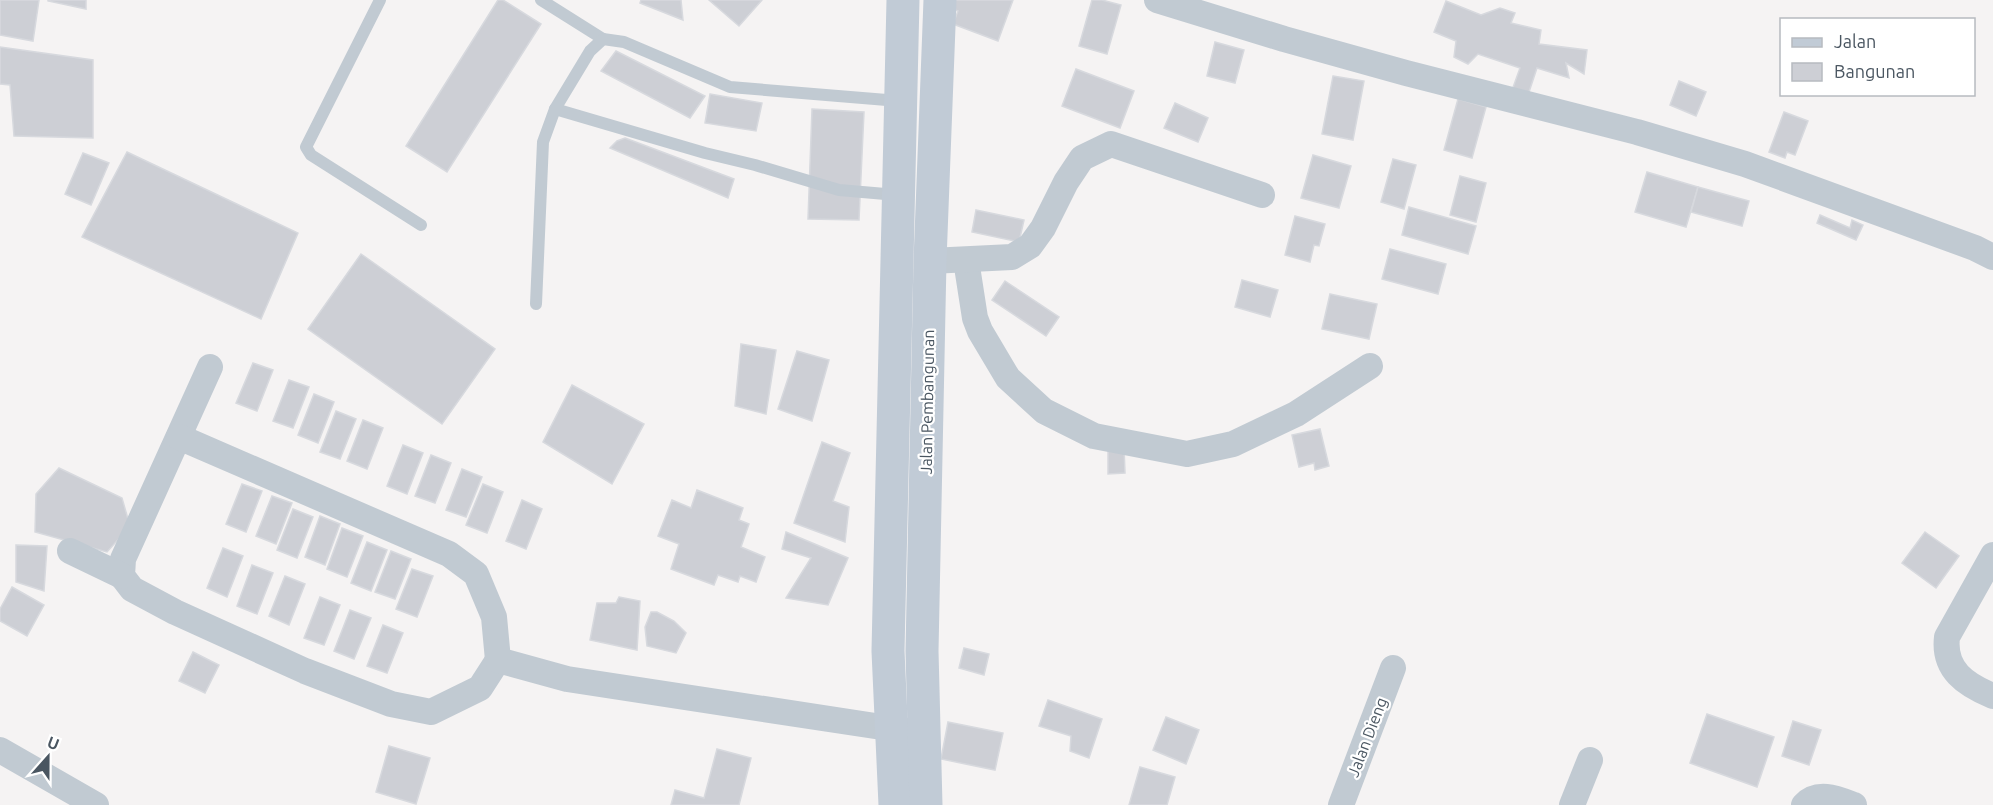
<svg xmlns="http://www.w3.org/2000/svg" width="1993" height="805" font-family="Ubuntu,sans-serif">
	<rect width="100%" height="100%" fill="#f5f3f3"/>
	<g fill="#cdcfd5" stroke="#d7d9de" stroke-width="1.5">
		<polygon points="0,0 39,0 33,41 0,35"/>
		<polygon points="48,0 86,0 86,9 48,1"/>
		<polygon points="498,0 503,0 541,24 447,172 406,146"/>
		<polygon points="641,0 681,0 683,20 640,3"/>
		<polygon points="709,0 762,0 739,26"/>
		<polygon points="952,0 1013,0 998,41 953,24 958,11 949,8"/>
		<polygon points="1092,0 1102,0 1121,5 1107,54 1079,46"/>
		<polygon points="1446,1 1481,15 1500,8 1515,13 1511,23 1541,30 1539,44 1587,50 1584,74 1566,63 1569,78 1537,68 1527,98 1511,93 1520,68 1478,54 1468,64 1454,57 1456,41 1434,32"/>
		<polygon points="1215,42 1244,50 1235,83 1207,76"/>
		<polygon points="0,47 93,60 93,138 14,136 10,85 0,84"/>
		<polygon points="616,51 705,96 690,118 601,71"/>
		<polygon points="1076,69 1134,91 1120,128 1062,106"/>
		<polygon points="1333,76 1364,81 1353,140 1322,134"/>
		<polygon points="1679,81 1706,92 1696,116 1670,105"/>
		<polygon points="710,94 762,103 756,131 705,123"/>
		<polygon points="1458,99 1486,107 1472,158 1444,150"/>
		<polygon points="1175,103 1208,118 1198,142 1164,128"/>
		<polygon points="812,109 864,112 859,220 808,219"/>
		<polygon points="1784,112 1808,121 1795,155 1787,152 1785,158 1769,152"/>
		<polygon points="625,138 734,179 728,198 610,148 617,141"/>
		<polygon points="127,152 298,233 261,319 82,237"/>
		<polygon points="83,153 109,163 91,205 65,194"/>
		<polygon points="1313,155 1351,166 1339,208 1301,198"/>
		<polygon points="1393,159 1416,165 1404,209 1381,202"/>
		<polygon points="1647,172 1698,187 1686,227 1635,212"/>
		<polygon points="1460,176 1486,183 1476,222 1450,215"/>
		<polygon points="1698,187 1749,201 1742,226 1691,212"/>
		<polygon points="1409,207 1476,226 1468,254 1402,235"/>
		<polygon points="976,210 1024,220 1019,242 972,232"/>
		<polygon points="1820,215 1850,228 1852,220 1863,225 1856,240 1817,223"/>
		<polygon points="1295,216 1325,224 1319,246 1314,245 1310,262 1285,255"/>
		<polygon points="1390,249 1446,264 1438,294 1382,279"/>
		<polygon points="361,254 495,349 442,424 308,329"/>
		<polygon points="1242,280 1278,290 1270,317 1235,307"/>
		<polygon points="1005,281 1059,317 1046,336 992,300"/>
		<polygon points="1330,294 1377,304 1369,339 1322,329"/>
		<polygon points="741,344 776,350 766,414 735,406"/>
		<polygon points="797,351 829,360 812,421 778,409"/>
		<polygon points="253,363 273,370 257,411 236,403"/>
		<polygon points="289,380 309,387 293,428 273,421"/>
		<polygon points="572,385 644,424 612,484 543,442"/>
		<polygon points="314,394 334,402 318,443 298,435"/>
		<polygon points="336,411 356,419 340,459 320,452"/>
		<polygon points="363,420 383,428 367,469 347,461"/>
		<polygon points="1320,429 1329,466 1315,470 1314,463 1299,467 1292,435"/>
		<polygon points="822,442 850,453 833,501 849,507 845,542 794,523"/>
		<polygon points="403,445 423,453 407,494 387,486"/>
		<polygon points="1124,447 1125,473 1108,474 1108,448"/>
		<polygon points="431,455 451,463 435,503 415,496"/>
		<polygon points="59,468 122,498 128,519 124,533 107,552 35,532 36,494"/>
		<polygon points="462,469 482,477 466,517 446,510"/>
		<polygon points="242,484 262,491 246,532 226,524"/>
		<polygon points="483,484 503,492 487,533 466,525"/>
		<polygon points="697,490 743,508 739,520 749,524 741,547 765,557 756,582 740,576 738,582 718,575 714,585 671,569 679,544 658,536 672,500 691,508"/>
		<polygon points="272,496 292,503 276,544 256,536"/>
		<polygon points="522,500 542,509 526,549 506,541"/>
		<polygon points="293,509 313,517 297,558 277,550"/>
		<polygon points="320,516 340,524 325,565 305,557"/>
		<polygon points="342,528 363,536 347,577 327,569"/>
		<polygon points="786,532 848,558 828,605 786,598 811,558 782,549"/>
		<polygon points="1925,532 1959,556 1936,588 1902,563"/>
		<polygon points="367,542 387,550 371,591 351,583"/>
		<polygon points="16,545 47,546 44,591 16,582"/>
		<polygon points="223,548 243,556 227,597 207,588"/>
		<polygon points="391,551 411,559 395,599 375,592"/>
		<polygon points="252,565 273,573 257,614 237,606"/>
		<polygon points="412,569 433,576 417,617 396,609"/>
		<polygon points="285,576 305,584 289,625 269,616"/>
		<polygon points="12,587 44,605 27,636 0,621 0,609"/>
		<polygon points="320,597 340,605 324,645 304,638"/>
		<polygon points="619,597 640,601 637,650 590,640 597,603 616,603"/>
		<polygon points="350,610 371,618 354,659 334,651"/>
		<polygon points="651,612 657,612 674,621 686,633 676,653 647,646 645,627"/>
		<polygon points="383,625 403,633 387,673 367,666"/>
		<polygon points="964,648 989,654 984,675 959,668"/>
		<polygon points="193,652 219,665 205,693 179,681"/>
		<polygon points="1048,700 1102,719 1089,758 1070,751 1071,736 1039,726"/>
		<polygon points="1707,714 1774,737 1757,787 1690,763"/>
		<polygon points="1166,717 1199,730 1186,764 1153,750"/>
		<polygon points="1793,721 1821,730 1809,765 1782,756"/>
		<polygon points="948,722 1003,733 995,770 941,759"/>
		<polygon points="389,746 430,758 416,804 376,792"/>
		<polygon points="717,749 751,758 739,805 671,805 675,790 704,798"/>
		<polygon points="1140,767 1175,777 1167,805 1129,805"/>
	</g>
	<g fill="none" stroke-linecap="round" stroke-linejoin="round">
		<g stroke="#c1cad2" stroke-width="12">
			<polyline points="380,0 306,147 311,155 421,225"/>
			<polyline points="541,0 603,39"/>
			<polyline points="555,109 705,153 755,165 839,190 897,195"/>
			<polyline points="536,304 543,142 555,109 590,51 603,39 624,42 730,87 899,101"/>
		</g>
		<g stroke="#c1cad2" stroke-width="26">
			<polyline points="1157,0 1284,39 1406,73 1637,132 1745,164 1975,248 1993,257"/>
			<polyline points="966,260 975,318 980,331 1008,378 1044,411 1094,436 1187,454 1233,444 1296,414 1370,366"/>
			<polyline points="930,261 1012,257 1030,246 1043,228 1066,182 1082,158 1111,144 1262,195"/>
			<polyline points="210,367 123,559 122,576 132,589 175,612 305,671 391,704 431,712 480,688 498,660"/>
			<polyline points="179,437 449,554 476,574 494,617 498,660 567,679 908,731"/>
			<polyline points="70,551 122,576"/>
			<path d="M1993,555L1947,637C1943,670 1966,685 1993,696"/>
			<polyline points="0,750 96,805"/>
			<polyline points="1341,805 1393,668"/>
			<polyline points="1572,805 1590,760"/>
			<path d="M1804,805C1818,790 1838,799 1854,805"/>
		</g>
		<g stroke="#c1cbd6" stroke-width="33">
			<polyline points="895,805 888,651 903,0"/>
			<polyline points="926,805 922,651 930,261 940,0"/>
		</g>
	</g>
	<g text-anchor="middle" dominant-baseline="central" stroke-width="4.5" stroke-linejoin="round" paint-order="stroke">
		<g font-size="16" fill="#4a5661" stroke="#fff">
			<text transform="translate(927 402) rotate(-89)">Jalan Pembangunan</text>
			<text transform="translate(1367 737) rotate(-69)">Jalan Dieng</text>
		</g>
	</g>
	<rect x="1780" y="18" width="195" height="78" fill="#ffffff" stroke="#b7bbc0" stroke-width="1.5"/>
	<rect x="1792" y="38" width="30" height="9" fill="#c1cbd6" stroke="#b7bbc0" stroke-width="1.5"/>
	<text x="1834" y="48" font-size="18" fill="#4a5661">Jalan</text>
	<rect x="1792" y="63" width="30" height="18" fill="#cdcfd5" stroke="#b7bbc0" stroke-width="1.5"/>
	<text x="1834" y="78" font-size="18" fill="#4a5661">Bangunan</text>
	<g transform="translate(48 757) rotate(21)" stroke="#ffffff" stroke-width="4.5" paint-order="stroke">
	<path d="M0-4.5L10 22L0 15L-10 22Z" fill="#4a5661"/>
	<text y="-9" font-size="16" font-weight="bold" text-anchor="middle" fill="#4a5661">U</text>
	</g>
</svg>
